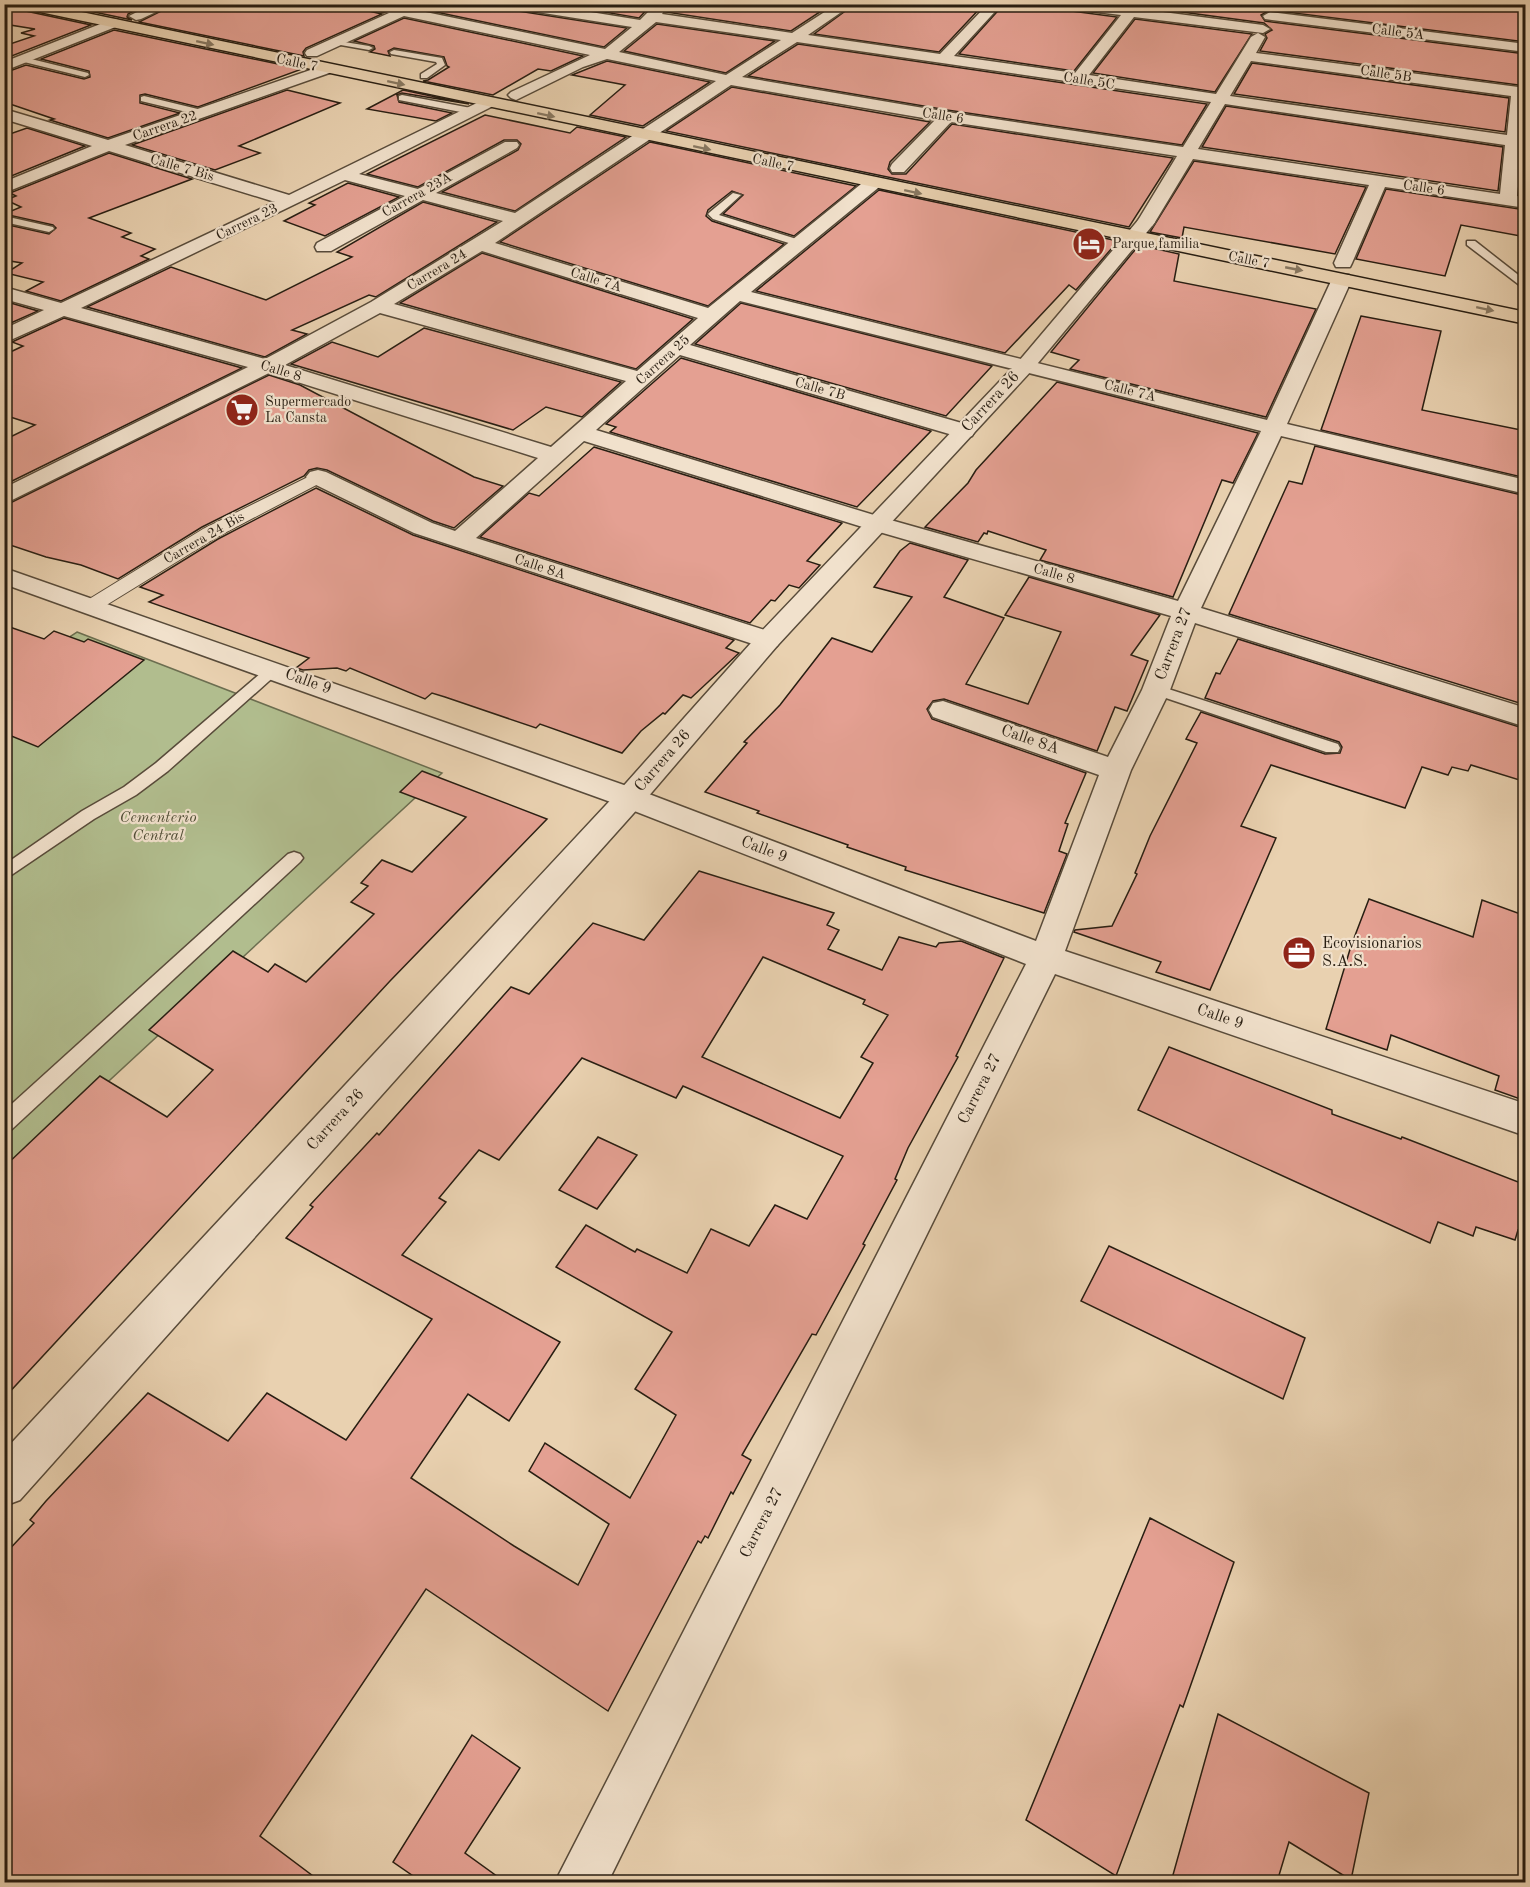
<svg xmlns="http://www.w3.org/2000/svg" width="1530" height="1887" font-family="'Old Standard TT',serif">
	<rect width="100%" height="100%" fill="#e9d1b0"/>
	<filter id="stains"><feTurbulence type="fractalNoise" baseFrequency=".00333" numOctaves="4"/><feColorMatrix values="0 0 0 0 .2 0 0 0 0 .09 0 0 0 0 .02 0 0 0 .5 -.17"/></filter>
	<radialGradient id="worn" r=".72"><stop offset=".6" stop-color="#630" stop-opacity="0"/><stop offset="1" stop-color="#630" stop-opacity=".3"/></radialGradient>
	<polygon fill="#b1bd8e" stroke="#6c6e50" stroke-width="1.5" points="77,632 442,773 5,1177 5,679"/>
	<g fill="#e4a092" stroke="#281e12" stroke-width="1.5" fill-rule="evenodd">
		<polygon points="56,4 147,4 128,14 127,17 132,20"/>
		<polygon points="175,4 357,4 360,9 382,14 306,48 303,52 304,56 139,22"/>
		<polygon points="410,4 504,4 512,10 627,28 604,47 412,7"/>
		<polygon points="558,4 652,4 639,18"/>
		<polygon points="671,4 832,4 791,31 666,12"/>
		<polygon points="855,4 984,4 939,52 814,34"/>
		<polygon points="1004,4 1056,4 1064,10 1117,17 1074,71 959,54"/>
		<polygon points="1122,4 1431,4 1469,7 1469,5 1526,12 1526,42 1270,10 1261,15 1265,21 1526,54 1526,86 1260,51 1267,38 1265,34 1272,30 1264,23"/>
		<polygon points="14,6 21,10 91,25 4,59 4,46 34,36 21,33 35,29 4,24 4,11"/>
		<polygon points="404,18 583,56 551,71 538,69 493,95 423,81 428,80 449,67 447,66 444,57 394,48 388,51 390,56 370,52 375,49 374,46 354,41"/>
		<polygon points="1135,19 1252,34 1215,92 1093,73"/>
		<polygon points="657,24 775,41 726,73 624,51"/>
		<polygon points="114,30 302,69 198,107 145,94 140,95 140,103 180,113 108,138 50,120 54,119 4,102 4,73 26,65 84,79 90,77 89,71 41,59"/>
		<polygon points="798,44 1207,104 1182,145 947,110 748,76"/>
		<polygon points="607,61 710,82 643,126 590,115 625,85 572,75"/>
		<polygon points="1252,63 1509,98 1505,132 1234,94"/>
		<polygon points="732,87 930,122 890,162 888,169 892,174 906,174 952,124 1173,158 1129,227 666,131"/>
		<polygon points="287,90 340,103 239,146 260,153 215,170 132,145"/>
		<polygon points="403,90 469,104 402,93 397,95 399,102 452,113 436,121 367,109"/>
		<polygon points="1226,106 1503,147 1498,191 1202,147"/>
		<polygon points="485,115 570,133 577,127 626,137 515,211 442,192 518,150 521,144 517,140 504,140 418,187 367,174"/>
		<polygon points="27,128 85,146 4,179 4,136"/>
		<polygon points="650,142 856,186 794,236 723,214 743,195 732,191 708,210 706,216 712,221 784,244 708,306 500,242"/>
		<polygon points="109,153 192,179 89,218 131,233 122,237 155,249 141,256 149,259 61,301 26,291 43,282 6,273 22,263 4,260 4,224 49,234 56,228 53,225 4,214 21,207 6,200 16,196 10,193"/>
		<polygon points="1194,161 1366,187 1335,254 1184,227 1182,238 1150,232"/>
		<polygon points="348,183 399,197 325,236 284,221 315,205 309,203"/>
		<polygon points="1386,189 1526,210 1526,237 1461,225 1445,276 1356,259"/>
		<polygon points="879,190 1118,241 1076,290 1069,285 1005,353 756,291"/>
		<polygon points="423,202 497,222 376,297 369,295 292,330 307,334 265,357 87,307 171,267 266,300 352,257 337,252"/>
		<polygon points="1139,245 1179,254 1174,281 1316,309 1266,417 1070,369 1079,360 1051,352"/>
		<polygon points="482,253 693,319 636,369 400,303"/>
		<polygon points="4,301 38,311 4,326"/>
		<polygon points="741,303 992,366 946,416 695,344"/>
		<polygon points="1361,316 1441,331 1422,410 1526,431 1526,478 1321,430"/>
		<polygon points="64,318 242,368 4,485 4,440 35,425 4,415 4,355 23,346 12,342"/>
		<polygon points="424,328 621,382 582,417 546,407 513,430 291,364 332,342 378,357"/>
		<polygon points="681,358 931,431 857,507 610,432 616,427 606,424"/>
		<polygon points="269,375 300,385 474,477 503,486 454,528 433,521 327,470 317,468 309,470 304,476 202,527 118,579 81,565 46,557 4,543 4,506"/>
		<polygon points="1057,382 1258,433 1233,483 1222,480 1173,597 1040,560 1046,550 988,531 987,534 984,533 978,542 925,527 968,483 976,470"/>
		<polygon points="1315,446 1526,496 1526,705 1229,614 1289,481 1302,484"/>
		<polygon points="594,447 842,523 807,561 820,565 799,588 789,585 775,601 771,600 750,623 480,537 529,493 539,496"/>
		<polygon points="316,488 413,535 734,640 726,648 739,653 691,698 683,695 665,714 663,713 641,731 622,753 540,724 536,728 445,697 432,693 425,699 350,668 346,671 337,668 303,670 296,668 309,658 149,602 163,595 140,587 218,539"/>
		<polygon points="910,543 968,560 944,597 1004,618 966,684 1028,704 1061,632 1005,615 1029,577 1160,615 1131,655 1148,661 1127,711 1115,707 1097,751 944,699 933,701 927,709 932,719 1086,773 1065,823 1068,824 1059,851 1067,854 1044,913 905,870 906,867 847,847 848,845 757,813 759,811 705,792 747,743 744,742 780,705 832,638 872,652 912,597 874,587 900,551"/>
		<polygon points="4,625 44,639 54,631 84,642 88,639 144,660 38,747 4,733"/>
		<polygon points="1238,639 1526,729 1526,782 1471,765 1468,771 1452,767 1448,775 1422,767 1405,808 1271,765 1241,826 1276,838 1210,990 1156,972 1161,962 1074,932 1075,930 1112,926 1137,874 1135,873 1150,836 1197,743 1186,739 1201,712 1325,754 1340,753 1342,747 1339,742 1205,698 1216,673 1220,674"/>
		<polygon points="422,771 547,819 390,981 4,1398 4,1167 100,1076 167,1117 213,1070 149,1030 233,951 268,972 275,964 306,982 374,914 351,902 368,886 361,883 382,860 412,872 466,817 400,792"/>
		<path d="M699,871L834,913L827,925L839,930L828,949L882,970L899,937L936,947L939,943L961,941L1004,958L956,1056L958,1057L908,1148L895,1179L897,1180L863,1244L865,1245L816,1335L812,1334L742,1455L751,1460L733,1494L731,1492L708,1538L705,1536L701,1543L698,1541L608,1711L426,1589L260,1836L321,1882H4V1555L34,1523L30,1520L46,1501L148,1393L228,1441L267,1393L346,1440L432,1319L286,1238L313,1207L310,1205L377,1133L379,1135L511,987L529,994L593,923L644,940ZM763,957L865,1000L863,1004L888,1015L861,1057L873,1063L840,1118L702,1057ZM582,1058L676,1098L683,1086L843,1156L807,1219L775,1205L749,1246L711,1229L687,1273L637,1249L635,1252L586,1225L556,1267L672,1332L635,1389L676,1415L630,1498L545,1443L529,1471L609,1524L578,1585L514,1546L411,1478L468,1394L509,1421L560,1342L402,1255L446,1202L439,1198L479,1150L499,1160Z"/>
		<polygon points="1369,899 1473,937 1482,900 1526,916 1526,1101 1495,1090 1499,1076 1391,1035 1387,1050 1326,1029 1351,946"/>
		<polygon points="1169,1047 1332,1110 1332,1114 1401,1139 1402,1137 1526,1185 1526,1233 1518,1230 1515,1240 1476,1227 1473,1236 1438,1222 1430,1243 1138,1110"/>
		<polygon points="598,1137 637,1155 597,1209 559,1190"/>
		<polygon points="1109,1246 1305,1338 1283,1399 1081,1301"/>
		<polygon points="1150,1518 1234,1562 1183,1707 1180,1705 1116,1876 1026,1820"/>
		<polygon points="1218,1714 1369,1793 1351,1880 1289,1842 1277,1882 1171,1882"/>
		<polygon points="472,1735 520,1768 465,1853 505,1882 422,1882 393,1862"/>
	</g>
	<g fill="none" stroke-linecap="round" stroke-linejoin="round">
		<defs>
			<g id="service">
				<polygon points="332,40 369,46 373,48 369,50 335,44 331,42"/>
				<polygon points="394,50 442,58 445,65 427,78 421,78 421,74 437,64 436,62 391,54 390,52"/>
				<polygon points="23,57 88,73 89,75 85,77 20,61 19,59"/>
				<polygon points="402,95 471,108 475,111 471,114 399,100 399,96"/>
				<polygon points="144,96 206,111 207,113 203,116 141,101 141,97"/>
				<polygon points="733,193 741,195 719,215 803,241 803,245 795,245 713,219 708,214 710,212"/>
				<polygon points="4,216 53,227 54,229 49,232 4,222"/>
				<polygon points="1467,241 1475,241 1526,281 1526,290 1467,245"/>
				<polygon points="273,665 280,670 278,673 168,771 136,795 94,819 4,880 4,865 82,811 124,787 156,763 268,667"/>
				<polygon points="1156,685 1338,744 1340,748 1338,752 1326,752 1151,693 1148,690"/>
				<polygon points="294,852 300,854 303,858 300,862 11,1130 4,1132 4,1111 288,854"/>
			</g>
			<polygon id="pedestrian" points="318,472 324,473 327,477 324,481 217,537 100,609 86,609 83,605 86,601 203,529"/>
			<g id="minor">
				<polygon points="4,4 13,4 4,9"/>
				<polygon points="153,4 173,4 141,19 136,20 129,16"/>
				<path d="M359,4L399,7L407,4L411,9L605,49L632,27L512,8L506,4H541L640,20L656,4H669L662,14L792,33L837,4H853L808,35L940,54L988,4H1002L954,56L1075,73L1121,15L1064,8L1058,4H1101L1263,25L1270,29L1263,33L1134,17L1089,75L1216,94L1251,37L1258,33L1265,37L1256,53L1526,88L1523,138H1526V148L1522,147L1517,196L1526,198V208L1385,187L1352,263L1350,267H1336L1334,263L1369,185L1193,159L1155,222L1152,226H1140L1137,222L1177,156L951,122L904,172H892L890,168L892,164L935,120L731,85L495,243L708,308L866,180H878L881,184L878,188L751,292L1267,420L1332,279L1335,275H1349L1352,279L1287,424L1526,480V494L1281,436L1201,608L1526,708V727L1195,623L1170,690L1131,770L1065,951L1526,1104V1136L1055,974L608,1882H555L1026,964L619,805L4,584V568L641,791L1036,941L1099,775L933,717L929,710L933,703L943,701L1108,757L1142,690L1171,616L869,529L584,441L476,538L777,634L781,640L777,646L768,648L759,646L414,533L310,482L306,477L310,472L318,470L326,472L432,523L455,531L538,458L269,373L4,504V488L248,367L64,316L4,343V329L44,310L4,299V287L61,303L275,202L109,151L4,193V182L92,146L4,119V109L108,140L322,66H332L334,69L332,72L125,145L289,195L489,97L497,102L495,105L359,174L418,189L505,142H517L519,145L517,148L436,193L515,213L716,81L607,59L583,67L516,100L511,98L508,95L511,92L590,55L404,16L317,56H307L305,53L307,50L389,13L360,7ZM656,22L781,40L726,75L619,52ZM797,42L1211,102L1183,147L947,112L742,77ZM1251,61L1511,96L1507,135L1230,96ZM1225,104L1505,145L1500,194L1198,149ZM345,180L405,196L317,243L315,247L317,251H331L423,200L503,221L371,302L265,359L81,308ZM482,251L698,318L637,371L394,304ZM740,301L1261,431L1178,601L887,519L596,430L680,355L956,436L964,438L972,436L975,431L972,426L690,345ZM380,313L626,381L551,447L285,365Z"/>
				<polygon points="1505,4 1526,4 1526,10 1506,7"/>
				<polygon points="1270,12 1526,44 1526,52 1265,19 1263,16"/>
				<polygon points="113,19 118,20 120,23 118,26 4,71 4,62"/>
			</g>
			<polygon id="tertiary" points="1146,217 1152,218 1155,222 1152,226 1033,369 777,646 641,805 20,1500 4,1506 4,1451 619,791 759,634 1019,361 1140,218"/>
			<polygon id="primary" points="15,4 43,4 1526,312 1526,324 21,8"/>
		</defs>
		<use href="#service" stroke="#584b3a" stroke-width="3"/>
		<use href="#pedestrian" stroke="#584b3a" stroke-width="2"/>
		<use href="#minor" stroke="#584b3a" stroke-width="3"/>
		<use href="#tertiary" stroke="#584b3a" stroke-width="3"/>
		<use href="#primary" stroke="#281e12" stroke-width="3"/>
		<use href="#service" fill="#f1e1cc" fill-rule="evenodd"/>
		<use href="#pedestrian" fill="#f1e1cc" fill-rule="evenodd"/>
		<use href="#minor" fill="#f1e1cc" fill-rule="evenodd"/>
		<use href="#tertiary" fill="#f1e1cc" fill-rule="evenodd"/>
		<use href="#primary" fill="#e9d1b0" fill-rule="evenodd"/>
	</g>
	<defs><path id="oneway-solid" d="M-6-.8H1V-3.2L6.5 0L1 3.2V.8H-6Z" transform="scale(1.5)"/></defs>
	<g fill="#887861">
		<use href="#oneway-solid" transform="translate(205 43) rotate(12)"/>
		<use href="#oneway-solid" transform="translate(396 83) rotate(12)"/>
		<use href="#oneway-solid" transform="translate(546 115) rotate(12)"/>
		<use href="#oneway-solid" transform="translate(702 148) rotate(12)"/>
		<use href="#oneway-solid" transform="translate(913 192) rotate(12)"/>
		<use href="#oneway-solid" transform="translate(1294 269) rotate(11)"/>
		<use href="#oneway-solid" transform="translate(1485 309) rotate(12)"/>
	</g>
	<defs>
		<symbol id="hotel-disc" viewBox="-11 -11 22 22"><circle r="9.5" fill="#8f2418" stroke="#f1e1cc"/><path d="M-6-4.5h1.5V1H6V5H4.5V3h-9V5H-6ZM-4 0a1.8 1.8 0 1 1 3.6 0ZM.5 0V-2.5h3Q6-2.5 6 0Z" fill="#fff"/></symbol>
		<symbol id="supermarket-disc" viewBox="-11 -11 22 22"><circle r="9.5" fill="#8f2418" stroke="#f1e1cc"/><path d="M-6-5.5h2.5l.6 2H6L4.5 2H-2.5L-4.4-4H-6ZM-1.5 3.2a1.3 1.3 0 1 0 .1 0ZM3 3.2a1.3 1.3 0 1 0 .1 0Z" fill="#fff"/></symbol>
		<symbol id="office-disc" viewBox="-11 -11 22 22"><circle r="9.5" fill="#8f2418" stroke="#f1e1cc"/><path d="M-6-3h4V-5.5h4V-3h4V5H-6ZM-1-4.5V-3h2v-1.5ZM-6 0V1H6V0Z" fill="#fff"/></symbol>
	</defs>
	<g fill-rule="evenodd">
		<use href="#hotel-disc" x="1070" y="225" width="38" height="38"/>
		<use href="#supermarket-disc" x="223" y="391" width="38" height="38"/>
		<use href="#office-disc" x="1280" y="934" width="38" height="38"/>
	</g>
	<g text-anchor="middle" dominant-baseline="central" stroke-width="4.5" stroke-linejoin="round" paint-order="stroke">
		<g font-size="14" fill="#281e12" stroke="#f1e1cc">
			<text transform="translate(1398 32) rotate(7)">Calle 5A</text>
			<text transform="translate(297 63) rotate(12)">Calle 7</text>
			<text transform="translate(1386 74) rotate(8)">Calle 5B</text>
			<text transform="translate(1089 81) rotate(9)">Calle 5C</text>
			<text transform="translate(943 116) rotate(9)">Calle 6</text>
			<text transform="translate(165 126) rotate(-19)">Carrera 22</text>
			<text transform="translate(773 163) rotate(12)">Calle 7</text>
			<text transform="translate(182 168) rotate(16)">Calle 7 Bis</text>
			<text transform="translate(1424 188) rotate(8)">Calle 6</text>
			<text transform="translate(417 195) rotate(-29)">Carrera 23A</text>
			<text transform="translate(247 222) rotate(-26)">Carrera 23</text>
			<text transform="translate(1249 260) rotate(11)">Calle 7</text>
			<text transform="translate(437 270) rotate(-31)">Carrera 24</text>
			<text transform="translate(596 280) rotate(17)">Calle 7A</text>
			<text transform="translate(663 360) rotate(-42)">Carrera 25</text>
			<text transform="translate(281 371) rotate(17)">Calle 8</text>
			<text transform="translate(820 389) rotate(16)">Calle 7B</text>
			<text transform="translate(1130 391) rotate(14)">Calle 7A</text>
			<text transform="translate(204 538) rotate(-30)">Carrera 24 Bis</text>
			<text transform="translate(540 567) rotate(18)">Calle 8A</text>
			<text transform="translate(1054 574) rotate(16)">Calle 8</text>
		</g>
		<g font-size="14" fill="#281e12" stroke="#f1e1cc" text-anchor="start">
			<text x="1112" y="244">Parque familia</text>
			<text x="265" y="402">Supermercado<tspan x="265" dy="16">La Cansta</tspan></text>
		</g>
		<g font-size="16" fill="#281e12" stroke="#f1e1cc">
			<text transform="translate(991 402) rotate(-47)">Carrera 26</text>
			<text transform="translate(1174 644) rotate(-69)">Carrera 27</text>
			<text transform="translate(308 682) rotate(20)">Calle 9</text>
			<text transform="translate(1030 740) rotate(19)">Calle 8A</text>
			<text transform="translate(663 761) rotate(-49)">Carrera 26</text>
			<text transform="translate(764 850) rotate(21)">Calle 9</text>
			<text transform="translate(1220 1017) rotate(19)">Calle 9</text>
			<text transform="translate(980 1089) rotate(-63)">Carrera 27</text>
			<text transform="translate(336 1120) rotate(-48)">Carrera 26</text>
			<text transform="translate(762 1523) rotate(-63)">Carrera 27</text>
		</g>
		<g font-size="16" font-style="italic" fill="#514e37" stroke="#f1e1cc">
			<text x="158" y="818">Cementerio<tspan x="158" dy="18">Central</tspan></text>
		</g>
		<g font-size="16" fill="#281e12" stroke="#f1e1cc" text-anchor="start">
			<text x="1322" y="944">Ecovisionarios<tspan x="1322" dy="18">S.A.S.</tspan></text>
		</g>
	</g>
	<rect width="1530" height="1887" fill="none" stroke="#e9d1b0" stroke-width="24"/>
	<rect x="6" y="6" width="1518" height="1875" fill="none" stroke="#281e12" stroke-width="3"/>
	<rect x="12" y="12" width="1506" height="1863" fill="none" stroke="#281e12" stroke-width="1.5"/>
	<rect width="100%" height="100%" filter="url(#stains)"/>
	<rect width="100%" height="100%" fill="url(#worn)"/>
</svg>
